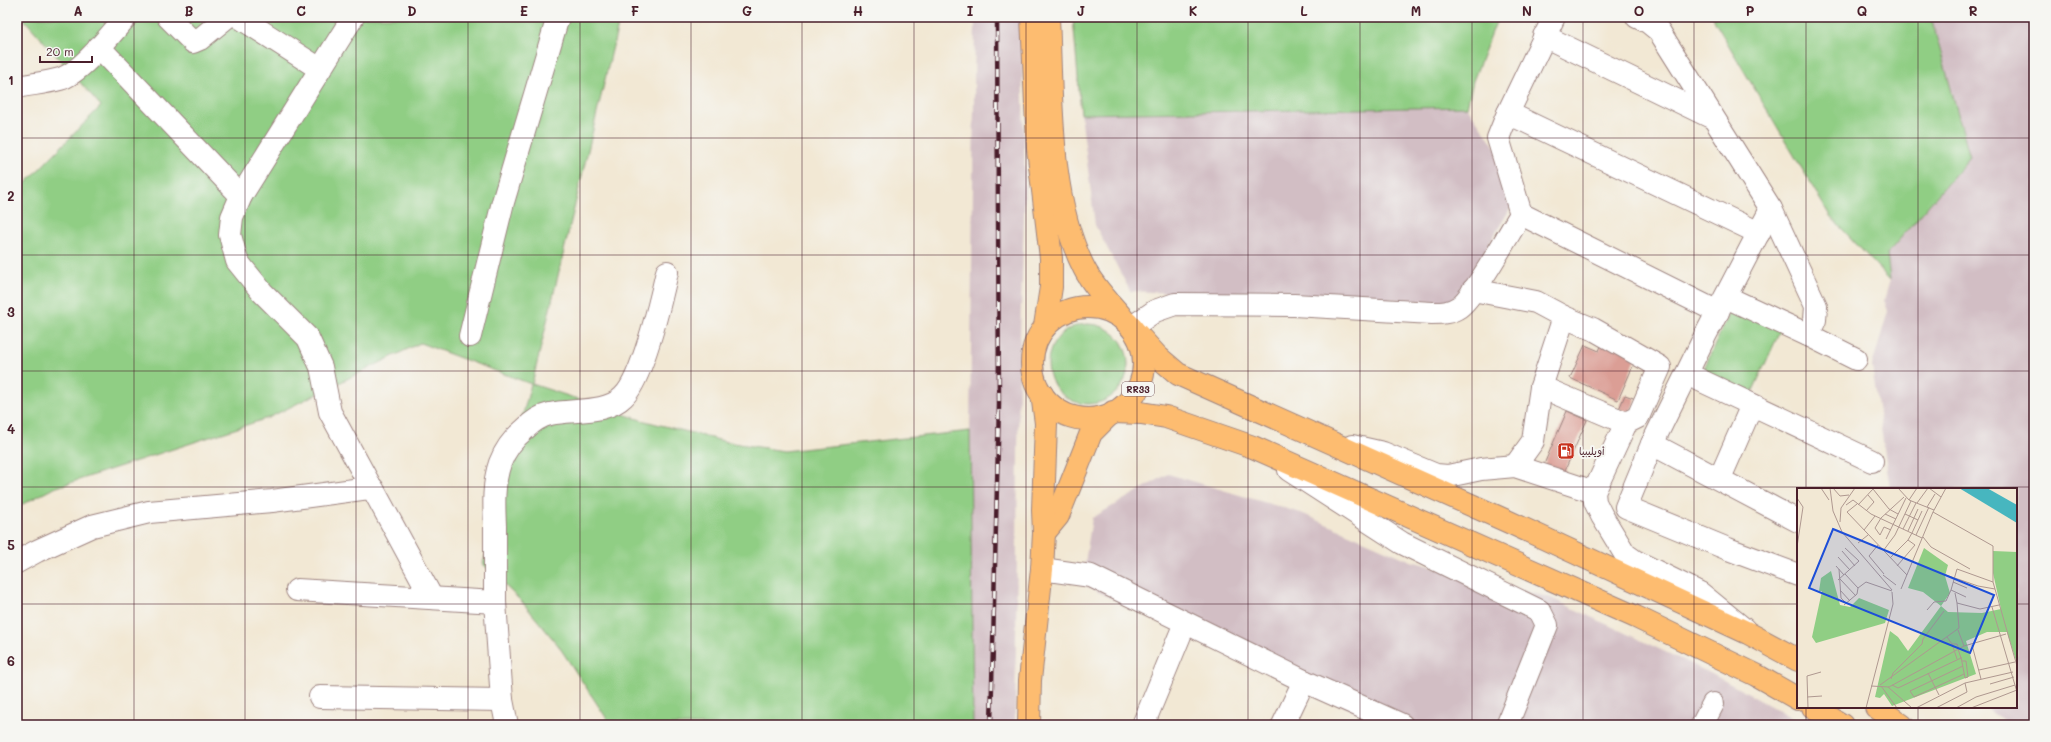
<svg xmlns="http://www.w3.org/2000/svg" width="2051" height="742" font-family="Mali,'Playpen Sans Arabic',sans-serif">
	<rect width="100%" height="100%" fill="#f6f6f2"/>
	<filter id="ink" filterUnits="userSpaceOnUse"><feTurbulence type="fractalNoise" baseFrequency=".025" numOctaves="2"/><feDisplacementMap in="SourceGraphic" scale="8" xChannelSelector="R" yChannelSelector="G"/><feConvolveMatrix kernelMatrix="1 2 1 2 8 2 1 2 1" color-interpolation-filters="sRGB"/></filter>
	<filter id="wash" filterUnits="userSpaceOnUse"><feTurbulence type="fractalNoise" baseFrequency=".012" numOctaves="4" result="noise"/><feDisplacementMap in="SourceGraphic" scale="16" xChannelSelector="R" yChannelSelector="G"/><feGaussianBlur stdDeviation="0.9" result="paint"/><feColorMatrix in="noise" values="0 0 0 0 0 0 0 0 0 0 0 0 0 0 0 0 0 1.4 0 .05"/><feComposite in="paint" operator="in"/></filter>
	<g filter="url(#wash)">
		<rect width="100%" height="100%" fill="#f2e8d4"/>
		<g fill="#d2bec4">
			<polygon points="975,17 1021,17 1025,185 1019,368 1015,725 973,725 970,431"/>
			<polygon points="1931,17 2034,17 2034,725 2009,725 1986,707 2016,707 2016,489 1890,489 1872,366 1888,311 1884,300 1890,280 1887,254 1970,157"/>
			<polygon points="1467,107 1507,164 1511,207 1456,300 1449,303 1349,297 1348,301 1130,291 1095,225 1081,114"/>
			<polygon points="1168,474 1301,513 1411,561 1551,598 1712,674 1805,725 1384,725 1077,582 1085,563 1092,518"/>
		</g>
		<g fill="#90ce84" stroke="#6d7658">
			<polygon points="22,17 620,17 532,384 641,420 727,442 784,451 970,431 973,725 611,725 558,645 523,603 483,564 531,384 420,343 268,418 54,488 17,507 17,192 101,106"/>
			<polygon points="1073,17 1498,17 1473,81 1467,107 1081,114"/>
			<polygon points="1712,17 1931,17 1970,157 1887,254 1890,280 1830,216"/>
			<polygon points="1731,309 1780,331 1751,395 1702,373"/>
			<circle cx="1088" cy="364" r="40"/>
		</g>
		<g id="blocks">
			<g fill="#db9e95">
				<polygon points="1603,341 1637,357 1618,400 1570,378 1585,345 1599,351"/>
				<polygon points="1625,395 1636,399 1630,413 1619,409"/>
				<polygon points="1567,411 1587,420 1562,477 1542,469"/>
			</g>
		</g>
	</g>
	<g filter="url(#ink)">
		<use href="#blocks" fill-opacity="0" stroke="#9e8480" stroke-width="1"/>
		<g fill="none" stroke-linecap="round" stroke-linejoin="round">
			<defs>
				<g id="minor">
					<polyline points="168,17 193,42 200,39 227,17"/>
					<polyline points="239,17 320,69"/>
					<polyline points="353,17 241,196 232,217 230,235 237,261 262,292 308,338 321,367 330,412 372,489"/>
					<polyline points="1554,17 1508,113 1498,138 1521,214 1718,312"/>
					<polyline points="1637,17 1648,22 1659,31 1771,209 1816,306 1815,320 1808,335"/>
					<polyline points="1544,36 1713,118"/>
					<polyline points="99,47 241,196"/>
					<path d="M17,87C31,84 46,83 60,79C81,73 111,34 126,17"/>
					<polyline points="1508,113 1759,233"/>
					<polyline points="1771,209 1706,334 1652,444 1626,507 1728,549 1798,575"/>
					<polyline points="1473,290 1536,302 1564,317 1593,329 1660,367 1638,417 1626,423 1594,492 1595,502 1602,516 1625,554 1635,561 1700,593 1744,629"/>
					<polyline points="1726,297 1808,335 1856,359"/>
					<path d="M1132,327L1155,311L1175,304L1294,305L1432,313C1442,313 1450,313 1459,307C1474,297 1509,233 1521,214"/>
					<polyline points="470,336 503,202 558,17"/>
					<polyline points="1687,374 1872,461"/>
					<polyline points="1541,387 1626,423"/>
					<polyline points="1652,444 1798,521"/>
					<polyline points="1352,446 1383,453 1436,475 1448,476 1481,469 1515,466 1594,492"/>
					<polyline points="1515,466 1533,441 1541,387 1564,317"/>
					<polyline points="1289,470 1402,543 1540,611 1547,625 1507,725"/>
					<polyline points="1720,478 1752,405"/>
					<polyline points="17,562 37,551 92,526 149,512 272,501 369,488 373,489 432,598"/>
					<polyline points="1042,569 1091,576 1304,681 1402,725"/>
					<polyline points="297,590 495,602 502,700 507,725"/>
					<path d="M495,602C495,577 495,552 495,526C494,505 493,483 500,463C505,450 514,438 525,429C532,422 541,416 550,414C573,409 606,414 623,397C642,380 661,299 667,272"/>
					<polyline points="320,697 502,700"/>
					<polyline points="1143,725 1185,623"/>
					<polyline points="1283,725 1304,681"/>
					<polyline points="1702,725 1713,704"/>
				</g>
				<g id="major">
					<polyline points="1044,533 1058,516 1091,433 1109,415"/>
					<polyline points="1029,725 1030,680 1042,569 1044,533 1043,510 1046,423 1042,394"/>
				</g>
				<g id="highway">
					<polyline points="1032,17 1038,148 1051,258 1051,287 1045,326"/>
					<path d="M1048,17C1052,96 1048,197 1084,268C1093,286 1108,301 1121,316"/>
					<circle cx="1088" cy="363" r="56"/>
					<polyline points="1137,334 1157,356 1178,374 1509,522 1748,633 1798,660"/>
					<polyline points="1113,412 1141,413 1166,417 1253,447 1636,617 1756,675 1798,699"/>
					<polyline points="1813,707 1842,725"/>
					<polyline points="1876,707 1902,725"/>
				</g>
			</defs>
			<use href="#minor" stroke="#9e8480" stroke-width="24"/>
			<use href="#major" stroke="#9e8480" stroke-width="24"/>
			<use href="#highway" stroke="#9e8480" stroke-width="24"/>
			<use href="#minor" stroke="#fff" stroke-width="22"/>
			<use href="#major" stroke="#fdbc70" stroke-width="22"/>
			<use href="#highway" stroke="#fdbc70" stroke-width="22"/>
			<defs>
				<polyline id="rail" points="991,725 999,404 997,17"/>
			</defs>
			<use href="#rail" stroke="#4a1f2b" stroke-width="4.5"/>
			<use href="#rail" stroke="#f6f6f2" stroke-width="3" stroke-dasharray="9" stroke-linecap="butt"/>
		</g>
	</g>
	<path fill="none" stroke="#4a1f2b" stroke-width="1" stroke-opacity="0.55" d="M134,17V725M245,17V725M356,17V725M468,17V725M580,17V725M691,17V725M802,17V725M914,17V725M1026,17V725M1137,17V725M1248,17V725M1360,17V725M1472,17V725M1583,17V725M1694,17V725M1806,17V489M1918,17V489M17,138H2034M17,255H2034M17,371H2034M17,487H2034M17,604H1798M2016,604H2034M1806,707V725M1918,707V725"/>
	<defs>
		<symbol id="fuel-square" viewBox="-11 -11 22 22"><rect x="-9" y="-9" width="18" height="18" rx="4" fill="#c8321e" stroke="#f6f6f2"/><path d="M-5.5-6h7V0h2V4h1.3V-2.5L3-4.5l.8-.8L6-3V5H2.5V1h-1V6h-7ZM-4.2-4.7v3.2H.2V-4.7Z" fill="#fff"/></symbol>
	</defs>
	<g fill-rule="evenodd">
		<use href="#fuel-square" x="1556" y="441" width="20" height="20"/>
	</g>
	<g text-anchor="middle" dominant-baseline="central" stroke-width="4" stroke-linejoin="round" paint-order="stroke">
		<rect fill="#f6f6f2" stroke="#7e6067" stroke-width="1" x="1122" y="382" width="32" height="14" rx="3"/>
		<g font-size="9" font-weight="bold" fill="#4a1f2b">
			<text x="1138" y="389">RR33</text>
		</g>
		<g font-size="10" fill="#4a1f2b" stroke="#f6f6f2" text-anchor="start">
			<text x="1579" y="451">أويليبيا</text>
		</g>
	</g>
	<g transform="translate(1797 488)">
		<rect width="220" height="220" fill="#f2e8d4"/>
		<path d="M127,60L151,77L148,88L153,105L144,118L151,124L185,125L204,121L196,85V63L220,64V176L210,144H190L169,153L179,186L95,218L87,206L83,210L78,209L93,143L101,149L111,163L144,118L126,104L111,100ZM34,83L43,117L53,119L62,110L92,122L88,135L19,155L15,149L25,103H22L24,90Z" fill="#90ce84"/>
		<path d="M162,0H190L220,17V35Z" fill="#47b6bf"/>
		<path fill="none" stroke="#af9890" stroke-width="1" d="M24,0L32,12M33,0L36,23L45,44L95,102M36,0L43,8L52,7M101,0L112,12L137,22M132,0L144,9M76,1L92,21L101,26M112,12L120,0M120,15L131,0M60,16L50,24L110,87M49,17L56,12L74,26L125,50M61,17L76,1M130,19L138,6M69,23L77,14L71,7M136,24L196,58V94L220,178M88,26L99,31M108,26L121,32M43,34L44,20L58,0M106,41L119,15M67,42L78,28M94,42L87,39L83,47L78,40L84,30L107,9M111,43L121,21M115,45L125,23M119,47L132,19M126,49L134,59L173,81M89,51L109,10M61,55L71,47M81,57L72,68L87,86M0,59L6,19L0,10M45,63L58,78M86,63L98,47L114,13M41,69L53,82M93,70L111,52L115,45M39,78L47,87M100,78L118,57L111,52M42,81L44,110L50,116M86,87L99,97M149,87L181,98L198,101M43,91L59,108M41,92L62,73L48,60M156,94L170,100M61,100L69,94L95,103M104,101L136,24L149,0M43,102L53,113M158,105L160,115L183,121L202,117M169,109L154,102L160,81L196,94M47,117L60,106L61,100L48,86M195,119L220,204M130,122L137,114L149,113L154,102M161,142L167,158M150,149L155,156H160L162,161M155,156L160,171M175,157L184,191M164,169L168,190L171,189L169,173H165M166,178L113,203L117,209L167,186M182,182L218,174M131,185L142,207M94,191L96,185L125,156L126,151L147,123M193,196L217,189M83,197L162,140L160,115M95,197L101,200L164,170L161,161M74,198L92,199L167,158L209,146M84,198L100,220M91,199L115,220M10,209L25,208M11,220L10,188L24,184M69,220L96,116L95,104M119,220L168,195M139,220L170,204L168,195L216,184M159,220L179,209L218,197M174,220L220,202"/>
		<path fill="#1d4ed8" fill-opacity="0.15" stroke="#1d4ed8" stroke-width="2" d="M36,41L197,107L173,165L12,100Z"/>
		<rect width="220" height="220" fill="none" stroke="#4a1f2b" stroke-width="2"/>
	</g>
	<rect width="2051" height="742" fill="none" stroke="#f6f6f2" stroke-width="44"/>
	<path d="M40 56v6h52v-6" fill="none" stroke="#4a1f2b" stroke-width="2"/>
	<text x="46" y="56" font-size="12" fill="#4a1f2b" stroke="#f6f6f2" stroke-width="3" paint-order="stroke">20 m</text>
	<rect x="22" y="22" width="2007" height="698" fill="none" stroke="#4a1f2b" stroke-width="1.5"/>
	<g font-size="13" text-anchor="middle" font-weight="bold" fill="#4a1f2b">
		<text x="78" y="16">A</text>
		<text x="189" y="16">B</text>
		<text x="301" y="16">C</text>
		<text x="412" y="16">D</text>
		<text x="524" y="16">E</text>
		<text x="635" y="16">F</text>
		<text x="747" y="16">G</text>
		<text x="858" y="16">H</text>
		<text x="970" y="16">I</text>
		<text x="1081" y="16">J</text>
		<text x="1193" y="16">K</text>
		<text x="1304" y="16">L</text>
		<text x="1416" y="16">M</text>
		<text x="1527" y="16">N</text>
		<text x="1639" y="16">O</text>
		<text x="1750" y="16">P</text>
		<text x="1862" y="16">Q</text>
		<text x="1973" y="16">R</text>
		<text x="11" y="85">1</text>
		<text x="11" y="201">2</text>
		<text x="11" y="317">3</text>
		<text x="11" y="434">4</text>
		<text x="11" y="550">5</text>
		<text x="11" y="666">6</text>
	</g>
</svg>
